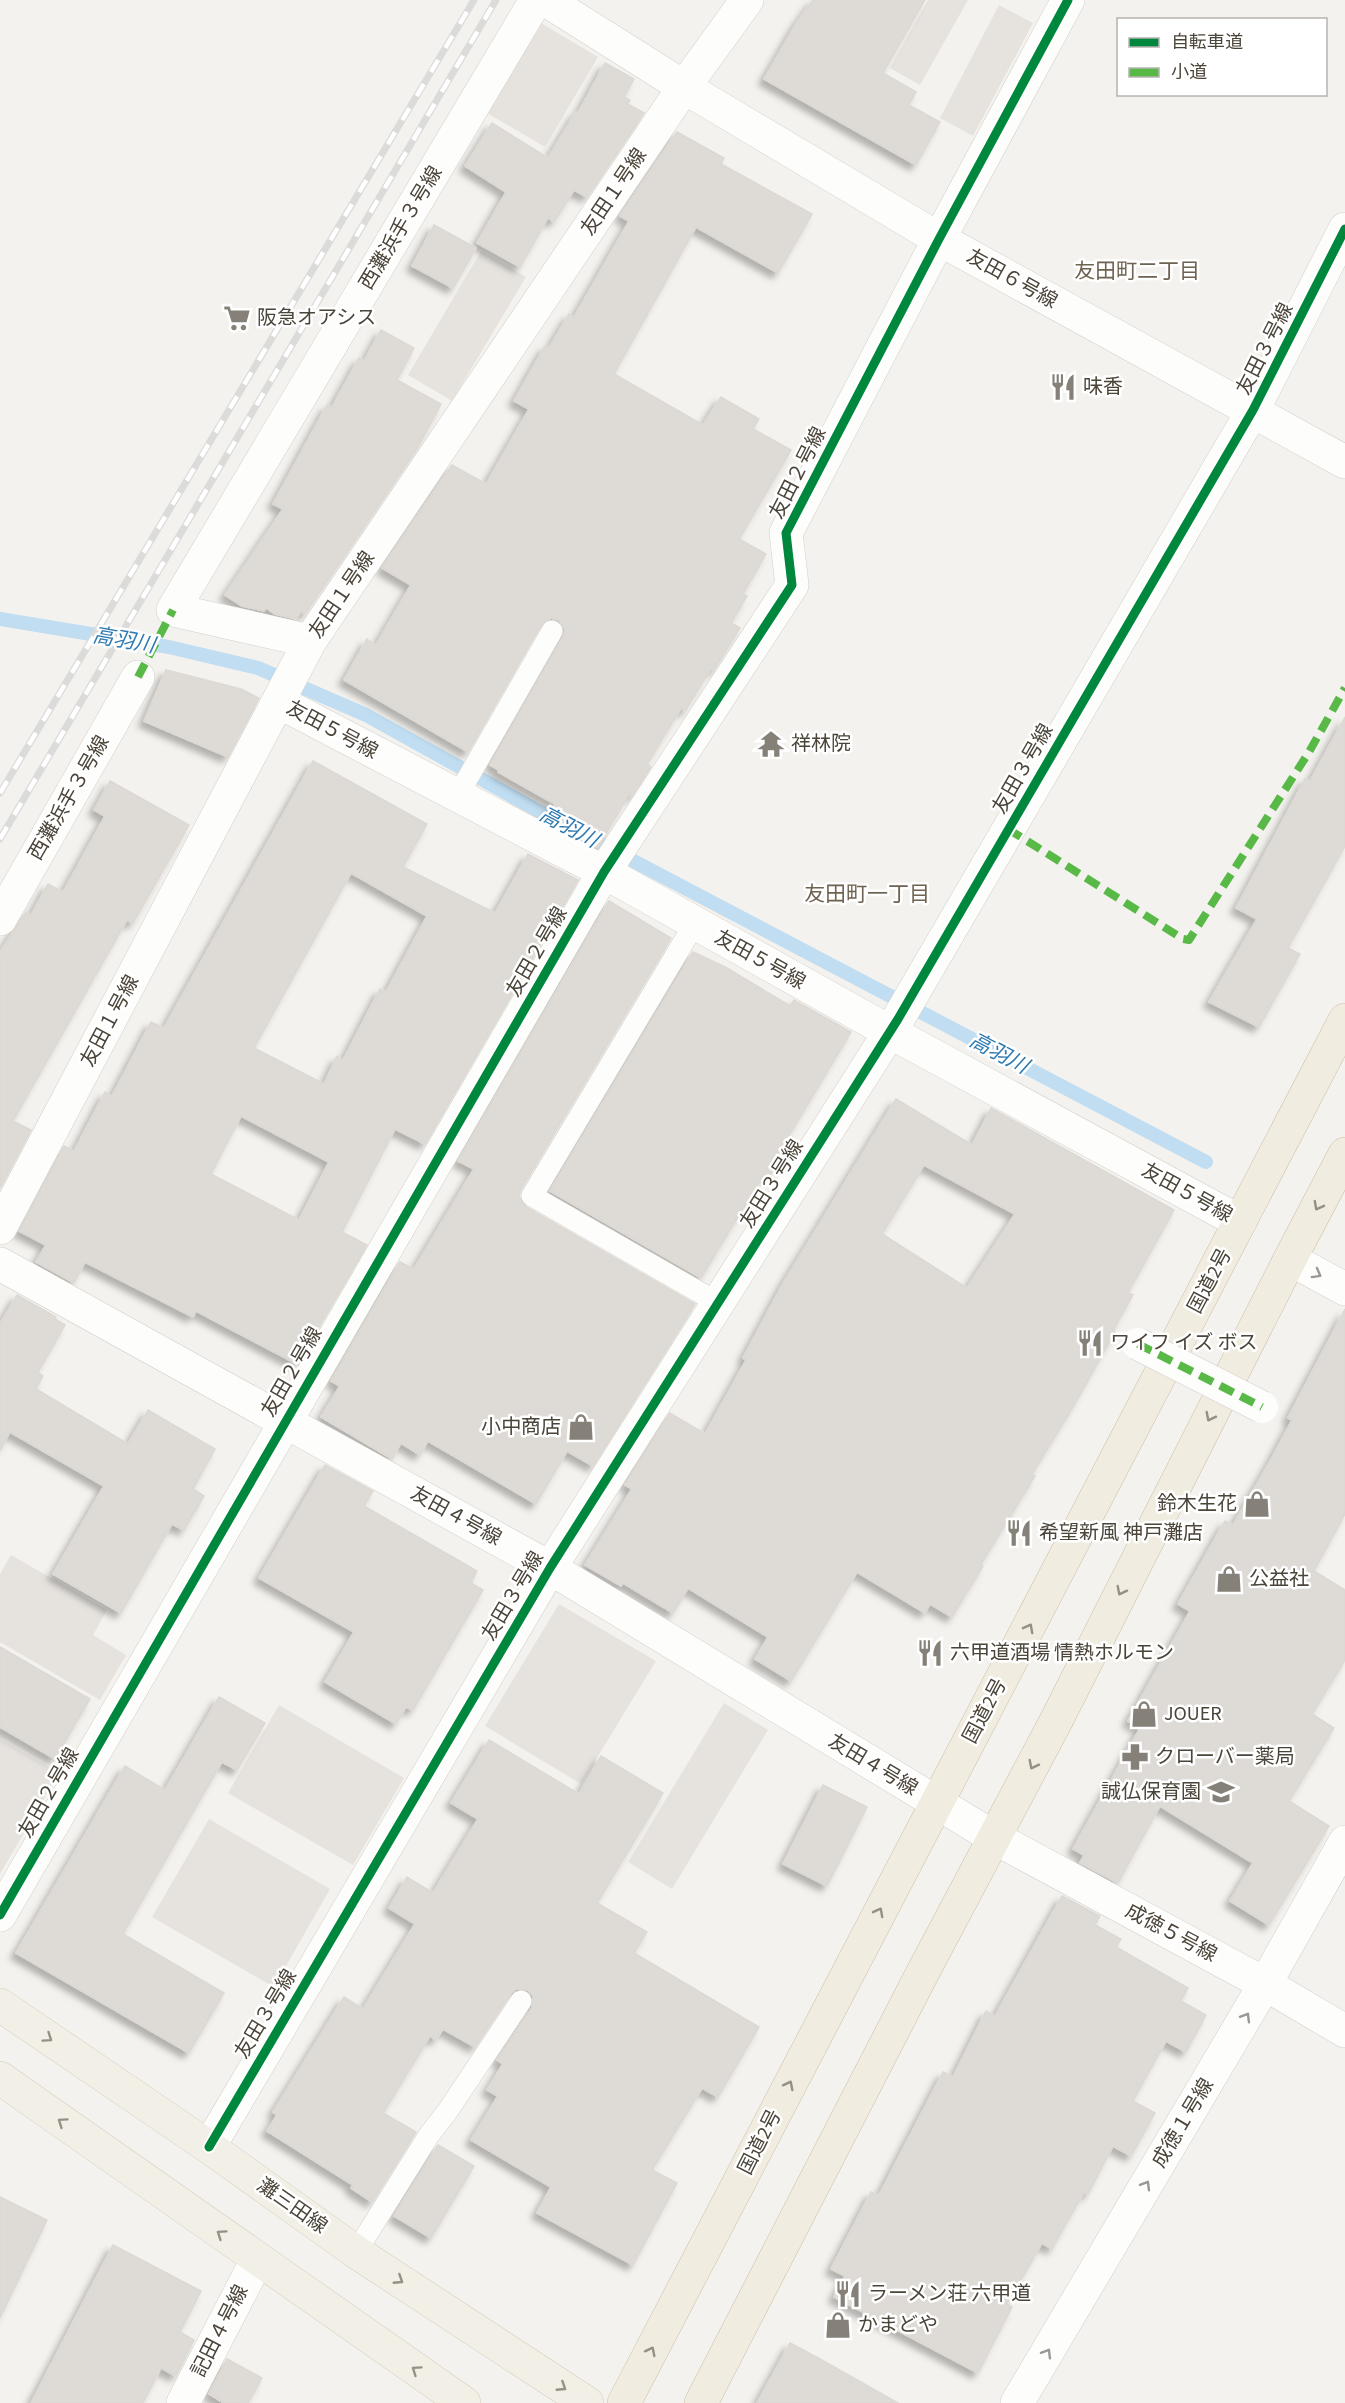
<svg xmlns="http://www.w3.org/2000/svg" width="1345" height="2403" font-family="'Source Sans 3','Noto Sans JP',sans-serif">
	<defs>
		<filter id="shadow"><feDropShadow dx="-5.5" dy="5.5" stdDeviation="3" flood-color="#0004"/></filter>
	</defs>
	<rect width="100%" height="100%" fill="#f4f2ee"/>
	<g fill="#e6e3df">
		<polygon points="928,0 968,0 920,85 890,68"/>
		<polygon points="999,5 1033,23 973,136 940,118"/>
		<polygon points="541,23 598,57 545,147 487,113"/>
		<polygon points="481,251 526,277 452,401 408,375"/>
		<polygon points="11,1555 107,1610 93,1635 126,1655 100,1700 0,1642 0,1574"/>
		<polygon points="559,1604 656,1661 581,1784 485,1726"/>
		<polygon points="724,1703 768,1730 672,1889 628,1862"/>
		<polygon points="279,1705 404,1778 353,1865 228,1793"/>
		<polygon points="0,1739 59,1773 0,1874"/>
		<polygon points="209,1819 330,1889 274,1987 152,1917"/>
	</g>
	<g fill="none" stroke-linecap="round" stroke-linejoin="round">
		<g stroke="#c0ddf1" stroke-width="14">
			<polyline points="0,619 169,647 258,668 366,715 564,825"/>
			<polyline points="584,835 1206,1162"/>
		</g>
	</g>
	<g fill="#dedbd6" stroke="#dcd9d4" stroke-width="1.5" fill-rule="evenodd" filter="url(#shadow)">
		<polygon points="813,0 925,0 883,73 916,92 909,105 940,122 916,165 764,79 796,24"/>
		<polygon points="605,63 634,79 624,97 630,100 628,104 644,113 587,197 574,190 554,222 548,218 520,267 477,243 506,192 465,166 492,123 548,158 576,112 578,113"/>
		<polygon points="677,132 724,158 721,164 812,214 778,273 696,227 614,374 703,425 721,397 759,419 753,429 791,450 739,539 766,554 743,594 747,596 731,623 740,628 714,670 711,668 685,711 681,708 647,764 651,767 632,796 629,794 598,848 546,821 555,804 498,772 499,770 490,765 563,637 565,630 559,620 551,618 541,625 468,752 344,680 367,639 376,645 411,585 382,568 452,465 486,484 529,409 514,401 545,346 549,348 569,314 574,317 629,221 620,216"/>
		<polygon points="434,225 476,248 453,288 412,266"/>
		<polygon points="381,330 414,348 397,380 441,404 418,447 305,614 301,611 296,619 275,614 266,608 264,611 242,606 225,595 283,509 273,504 327,405 332,407 359,358 364,361"/>
		<polygon points="166,670 241,689 259,698 228,757 144,721"/>
		<polygon points="1345,717 1345,846 1288,948 1300,954 1259,1027 1209,1002 1257,919 1236,908 1305,779 1310,781"/>
		<path d="M313,761L427,824L403,867L495,913L528,854L578,880L425,1144L395,1129L342,1232L367,1245L297,1364L196,1311L193,1317L85,1262L74,1283L36,1262L46,1245L19,1231L64,1146L74,1151L105,1092L112,1096L151,1022L164,1028ZM351,873L427,916L386,992L380,989L343,1060L337,1056L324,1084L254,1048ZM241,1116L329,1162L299,1220L211,1174Z"/>
		<polygon points="110,781 189,825 133,923 127,920 13,1121 31,1130 0,1188 0,952 26,912 31,915 48,884 63,892 105,816 94,810"/>
		<polygon points="609,901 671,938 521,1189 519,1196 526,1207 695,1304 593,1466 567,1451 536,1504 428,1441 420,1455 401,1443 392,1459 321,1417 340,1386 331,1381 400,1262 414,1269 474,1169 458,1161"/>
		<polygon points="693,952 727,968 790,1006 794,1000 851,1032 788,1137 792,1140 769,1177 764,1174 701,1278 550,1191"/>
		<path d="M896,1099L972,1145L991,1108L1174,1210L1128,1293L1133,1295L1113,1331L1115,1332L1073,1407L1032,1474L1035,1476L981,1564L983,1566L952,1617L930,1604L925,1613L857,1572L791,1681L755,1659L768,1637L688,1588L673,1613L623,1583L621,1586L585,1565L632,1489L625,1485L670,1413L705,1434L746,1360L743,1358L782,1285ZM924,1165L1015,1214L967,1288L882,1234Z"/>
		<polygon points="17,1295 56,1317 55,1319 65,1325 38,1372 43,1376 36,1389 128,1444 148,1410 215,1449 193,1489 204,1496 184,1530 172,1524 121,1613 53,1574 104,1486 10,1432 0,1450 0,1324"/>
		<polygon points="1345,1309 1345,1514 1314,1571 1345,1590 1345,1660 1312,1714 1334,1728 1289,1801 1329,1826 1269,1925 1230,1901 1253,1863 1160,1806 1118,1883 1080,1863 1084,1855 1073,1849 1140,1728 1128,1721 1190,1611 1178,1604 1225,1521 1233,1525 1268,1465 1292,1420 1288,1418"/>
		<polygon points="325,1465 373,1491 364,1506 477,1571 471,1583 483,1590 413,1710 406,1707 396,1724 325,1682 354,1632 259,1578"/>
		<polygon points="0,1647 90,1699 55,1759 0,1727"/>
		<polygon points="219,1697 265,1723 237,1770 222,1762 123,1934 224,1993 189,2053 16,1953 125,1766 165,1790"/>
		<polygon points="489,1740 579,1794 601,1756 663,1793 597,1903 647,1932 634,1953 759,2027 718,2097 702,2088 652,2170 677,2183 633,2265 537,2213 551,2187 471,2140 498,2096 487,2090 503,2064 497,2060 532,2008 533,1996 528,1990 516,1989 511,1993 475,2047 443,2029 436,2040 430,2036 383,2113 416,2132 372,2202 351,2188 353,2185 267,2131 277,2115 273,2112 344,1997 363,2009 415,1924 389,1908 407,1877 433,1893 478,1819 451,1803"/>
		<polygon points="823,1785 867,1807 827,1886 783,1864"/>
		<polygon points="1062,1896 1100,1916 1095,1925 1121,1939 1116,1947 1188,1988 1181,2001 1206,2015 1186,2052 1166,2041 1133,2101 1155,2113 1131,2156 1113,2146 1088,2194 1084,2192 1052,2249 1042,2243 1007,2304 1012,2307 978,2373 834,2297 845,2276 831,2269 871,2192 879,2195 943,2072 953,2077 986,2011 995,2016"/>
		<polygon points="438,2145 474,2166 431,2238 394,2216"/>
		<polygon points="0,2197 47,2220 0,2318"/>
		<polygon points="113,2245 201,2291 180,2332 194,2340 176,2376 161,2368 143,2403 31,2403"/>
		<polygon points="790,2343 820,2359 898,2403 757,2403"/>
		<polygon points="227,2359 262,2378 248,2403 224,2403 209,2394"/>
	</g>
	<g fill="none" stroke-linecap="round" stroke-linejoin="round">
		<defs>
			<g id="service">
				<polyline points="458,795 552,631"/>
				<polyline points="695,923 532,1196 718,1303"/>
				<polyline points="356,2252 429,2135 447,2112 521,2001"/>
			</g>
			<g id="minor">
				<polyline points="546,0 684,87 939,239 1345,462"/>
				<polyline points="310,641 173,610 536,0"/>
				<polyline points="279,702 604,872 890,1032 1240,1222"/>
				<polyline points="0,919 138,677"/>
				<polyline points="0,1228 310,641 684,87 747,0"/>
				<polyline points="1290,1259 1345,1289"/>
				<polyline points="0,1264 550,1568 995,1838 1265,1984 1345,2031"/>
				<polyline points="0,1915 604,872 792,585 786,533 939,239 1068,0"/>
				<polyline points="209,2147 550,1568 898,1019 1253,410 1345,229"/>
				<polyline points="183,2403 257,2260"/>
				<polyline points="1017,2403 1265,1984 1345,1842"/>
			</g>
			<g id="primary">
				<polyline points="0,2005 209,2147 356,2252 587,2403"/>
				<polyline points="0,2078 464,2403"/>
			</g>
			<g id="trunk">
				<polyline points="624,2403 1345,1020"/>
				<polyline points="701,2403 923,1972 1056,1721 1290,1259 1345,1154"/>
			</g>
		</defs>
		<use href="#service" stroke="#d2d0cb" stroke-width="22"/>
		<use href="#minor" stroke="#d2d0cb" stroke-width="34"/>
		<use href="#primary" stroke="#d6cebb" stroke-width="34"/>
		<use href="#trunk" stroke="#ccbfa9" stroke-width="34"/>
		<use href="#service" stroke="#fdfdfc" stroke-width="21"/>
		<use href="#minor" stroke="#fdfdfc" stroke-width="33"/>
		<use href="#primary" stroke="#f2efe6" stroke-width="33"/>
		<use href="#trunk" stroke="#f0ece0" stroke-width="33"/>
		<defs>
			<g id="rail">
				<polyline points="0,793 474,0"/>
				<polyline points="0,839 496,0"/>
			</g>
		</defs>
		<use href="#rail" stroke="#dbdbda" stroke-width="7"/>
		<use href="#rail" stroke="#fff" stroke-width="4.5" stroke-dasharray="14" stroke-linecap="butt"/>
		<defs>
			<polyline id="pedestrian-bridge" points="1138,1344 1262,1407"/>
		</defs>
		<use href="#pedestrian-bridge" stroke="#d2d0cb" stroke-width="33" stroke-linecap="butt"/>
		<use href="#pedestrian-bridge" stroke="#fdfdfc" stroke-width="32"/>
		<g stroke="#58b947" stroke-width="8" stroke-dasharray="15 8" stroke-linecap="butt">
			<polyline points="138,677 173,610"/>
			<polyline points="1008,829 1183,939 1189,940 1309,752 1345,688"/>
			<polyline points="1138,1344 1262,1407"/>
		</g>
		<defs>
			<g id="cycleway">
				<polyline points="0,1915 604,872 792,585 786,533 939,239 1068,0"/>
				<polyline points="209,2147 550,1568 898,1019 1253,410 1345,229"/>
			</g>
		</defs>
		<use href="#cycleway" stroke="#fff" stroke-width="13"/>
		<use href="#cycleway" stroke="#00873e" stroke-width="9"/>
	</g>
	<defs><path id="oneway-chevron" d="M-2-3.5L2.5 0L-2 3.5" fill="none" stroke-width="1.6" stroke-linecap="round" stroke-linejoin="round" transform="scale(1.5)"/></defs>
	<g stroke="#959084">
		<use href="#oneway-chevron" transform="translate(1318 1206) rotate(118)"/>
		<use href="#oneway-chevron" transform="translate(1210 1417) rotate(117)"/>
		<use href="#oneway-chevron" transform="translate(1121 1591) rotate(117)"/>
		<use href="#oneway-chevron" transform="translate(1029 1628) rotate(-62)"/>
		<use href="#oneway-chevron" transform="translate(1033 1765) rotate(117)"/>
		<use href="#oneway-chevron" transform="translate(879 1912) rotate(-62)"/>
		<use href="#oneway-chevron" transform="translate(789 2085) rotate(-63)"/>
		<use href="#oneway-chevron" transform="translate(651 2351) rotate(-63)"/>
	</g>
	<g stroke="#9b9791">
		<use href="#oneway-chevron" transform="translate(1317 1274) rotate(29)"/>
		<use href="#oneway-chevron" transform="translate(1246 2017) rotate(-59)"/>
		<use href="#oneway-chevron" transform="translate(1146 2185) rotate(-59)"/>
		<use href="#oneway-chevron" transform="translate(1047 2353) rotate(-59)"/>
	</g>
	<g stroke="#969187">
		<use href="#oneway-chevron" transform="translate(48 2038) rotate(34)"/>
		<use href="#oneway-chevron" transform="translate(62 2122) rotate(-145)"/>
		<use href="#oneway-chevron" transform="translate(221 2234) rotate(-145)"/>
		<use href="#oneway-chevron" transform="translate(399 2280) rotate(33)"/>
		<use href="#oneway-chevron" transform="translate(416 2370) rotate(-145)"/>
		<use href="#oneway-chevron" transform="translate(562 2387) rotate(33)"/>
	</g>
	<defs>
		<symbol id="supermarket-bare" viewBox="-9 -9 18 18"><path d="M-6-5.5h2.5l.6 2H6L4.5 2H-2.5L-4.4-4H-6ZM-1.5 3.2a1.3 1.3 0 1 0 .1 0ZM3 3.2a1.3 1.3 0 1 0 .1 0Z" fill="#868178" stroke="#fff" stroke-width="2.5" paint-order="stroke"/></symbol>
		<symbol id="restaurant-bare" viewBox="-9 -9 18 18"><path d="M-5-6h1v4h1v-4h1v4h1v-4h1v5L-1.5 .5V6h-2V.5L-5-1ZM5-6V6H3V1.5H1.5Q1.5-4 5-6Z" fill="#868178" stroke="#fff" stroke-width="2.5" paint-order="stroke"/></symbol>
		<symbol id="temple-bare" viewBox="-9 -9 18 18"><path d="M0-6L5-2H3V0L6.5 2.5H4V6H1.5V3h-3V6H-4V2.5H-6.5L-3 0V-2H-5Z" fill="#868178" stroke="#fff" stroke-width="2.5" paint-order="stroke"/></symbol>
		<symbol id="shop-bare" viewBox="-9 -9 18 18"><path d="M-5-2.5h2.3a2.7 3.5 0 0 1 5.4 0H5L5.5 6h-11ZM-1.5-2.5h3a1.5 2.3 0 0 0-3 0Z" fill="#868178" stroke="#fff" stroke-width="2.5" paint-order="stroke"/></symbol>
		<symbol id="pharmacy-bare" viewBox="-9 -9 18 18"><path d="M-2-6h4v4h4v4h-4v4h-4v-4h-4v-4h4Z" fill="#868178" stroke="#fff" stroke-width="2.5" paint-order="stroke"/></symbol>
		<symbol id="school-bare" viewBox="-9 -9 18 18"><path d="M0-5L7-2L0 1L-7-2ZM-4 1L0 2.5L4 1V4Q0 6-4 4Z" fill="#868178" stroke="#fff" stroke-width="2.5" paint-order="stroke"/></symbol>
	</defs>
	<g fill-rule="evenodd">
		<use href="#supermarket-bare" x="218" y="299" width="38" height="38"/>
		<use href="#restaurant-bare" x="1044" y="368" width="38" height="38"/>
		<use href="#temple-bare" x="752" y="725" width="38" height="38"/>
		<use href="#restaurant-bare" x="1071" y="1324" width="38" height="38"/>
		<use href="#shop-bare" x="562" y="1408" width="38" height="38"/>
		<use href="#shop-bare" x="1238" y="1485" width="38" height="38"/>
		<use href="#restaurant-bare" x="1000" y="1514" width="38" height="38"/>
		<use href="#shop-bare" x="1210" y="1560" width="38" height="38"/>
		<use href="#restaurant-bare" x="911" y="1634" width="38" height="38"/>
		<use href="#shop-bare" x="1125" y="1695" width="38" height="38"/>
		<use href="#pharmacy-bare" x="1116" y="1738" width="38" height="38"/>
		<use href="#school-bare" x="1202" y="1773" width="38" height="38"/>
		<use href="#restaurant-bare" x="829" y="2275" width="38" height="38"/>
		<use href="#shop-bare" x="819" y="2306" width="38" height="38"/>
	</g>
	<g text-anchor="middle" dominant-baseline="central" stroke-width="5" stroke-linejoin="round" paint-order="stroke">
		<g font-size="20" fill="#4b4439" stroke="#fff">
			<text transform="translate(614 192) rotate(-56)">友田１号線</text>
			<text transform="translate(401 228) rotate(-59)">西灘浜手３号線</text>
			<text transform="translate(1012 279) rotate(29)">友田６号線</text>
			<text transform="translate(1265 349) rotate(-63)">友田３号線</text>
			<text transform="translate(798 473) rotate(-63)">友田２号線</text>
			<text transform="translate(342 595) rotate(-56)">友田１号線</text>
			<text transform="translate(332 730) rotate(28)">友田５号線</text>
			<text transform="translate(1023 769) rotate(-60)">友田３号線</text>
			<text transform="translate(69 798) rotate(-60)">西灘浜手３号線</text>
			<text transform="translate(537 952) rotate(-60)">友田２号線</text>
			<text transform="translate(760 960) rotate(29)">友田５号線</text>
			<text transform="translate(110 1021) rotate(-62)">友田１号線</text>
			<text transform="translate(772 1184) rotate(-58)">友田３号線</text>
			<text transform="translate(1187 1193) rotate(29)">友田５号線</text>
			<text transform="translate(1210 1281) rotate(-62)">国道2号</text>
			<text transform="translate(292 1372) rotate(-60)">友田２号線</text>
			<text transform="translate(456 1516) rotate(29)">友田４号線</text>
			<text transform="translate(513 1596) rotate(-59)">友田３号線</text>
			<text transform="translate(985 1711) rotate(-62)">国道2号</text>
			<text transform="translate(873 1765) rotate(31)">友田４号線</text>
			<text transform="translate(49 1793) rotate(-60)">友田２号線</text>
			<text transform="translate(1171 1933) rotate(28)">成徳５号線</text>
			<text transform="translate(266 2014) rotate(-59)">友田３号線</text>
			<text transform="translate(1183 2123) rotate(-59)">成徳１号線</text>
			<text transform="translate(760 2142) rotate(-63)">国道2号</text>
			<text transform="translate(292 2206) rotate(35)">灘三田線</text>
			<text transform="translate(220 2331) rotate(-63)">記田４号線</text>
		</g>
		<g font-size="20" fill="#4b4439" stroke="#fff" text-anchor="start">
			<text x="257" y="318">阪急オアシス</text>
			<text x="1083" y="387">味香</text>
			<text x="791" y="744">祥林院</text>
			<text x="1110" y="1343">ワイフ イズ ボス</text>
			<text x="561" y="1427" text-anchor="end">小中商店</text>
			<text x="1237" y="1504" text-anchor="end">鈴木生花</text>
			<text x="1039" y="1533">希望新風 神戸灘店</text>
			<text x="1249" y="1579">公益社</text>
			<text x="950" y="1653">六甲道酒場 情熱ホルモン</text>
			<text x="1164" y="1714">JOUER</text>
			<text x="1155" y="1757">クローバー薬局</text>
			<text x="1201" y="1792" text-anchor="end">誠仏保育園</text>
			<text x="868" y="2294">ラーメン荘 六甲道</text>
			<text x="858" y="2325">かまどや</text>
		</g>
		<g font-size="21" fill="#6e6250" stroke="#fff">
			<text x="1137" y="271">友田町二丁目</text>
			<text x="867" y="894">友田町一丁目</text>
		</g>
		<g font-size="21" font-style="italic" fill="#2e7ab2" stroke="#fff">
			<text transform="translate(124 640) rotate(10)">高羽川</text>
			<text transform="translate(569 827) rotate(28)">高羽川</text>
			<text transform="translate(999 1053) rotate(28)">高羽川</text>
		</g>
	</g>
	<rect x="1117" y="18" width="210" height="78" fill="#ffffff" stroke="#b7b4b0" stroke-width="1.5"/>
	<rect x="1129" y="38" width="30" height="9" fill="#00873e" stroke="#b7b4b0" stroke-width="1.5"/>
	<text x="1171" y="48" font-size="18" fill="#4b4439">自転車道</text>
	<rect x="1129" y="68" width="30" height="9" fill="#58b947" stroke="#b7b4b0" stroke-width="1.5"/>
	<text x="1171" y="78" font-size="18" fill="#4b4439">小道</text>
</svg>
